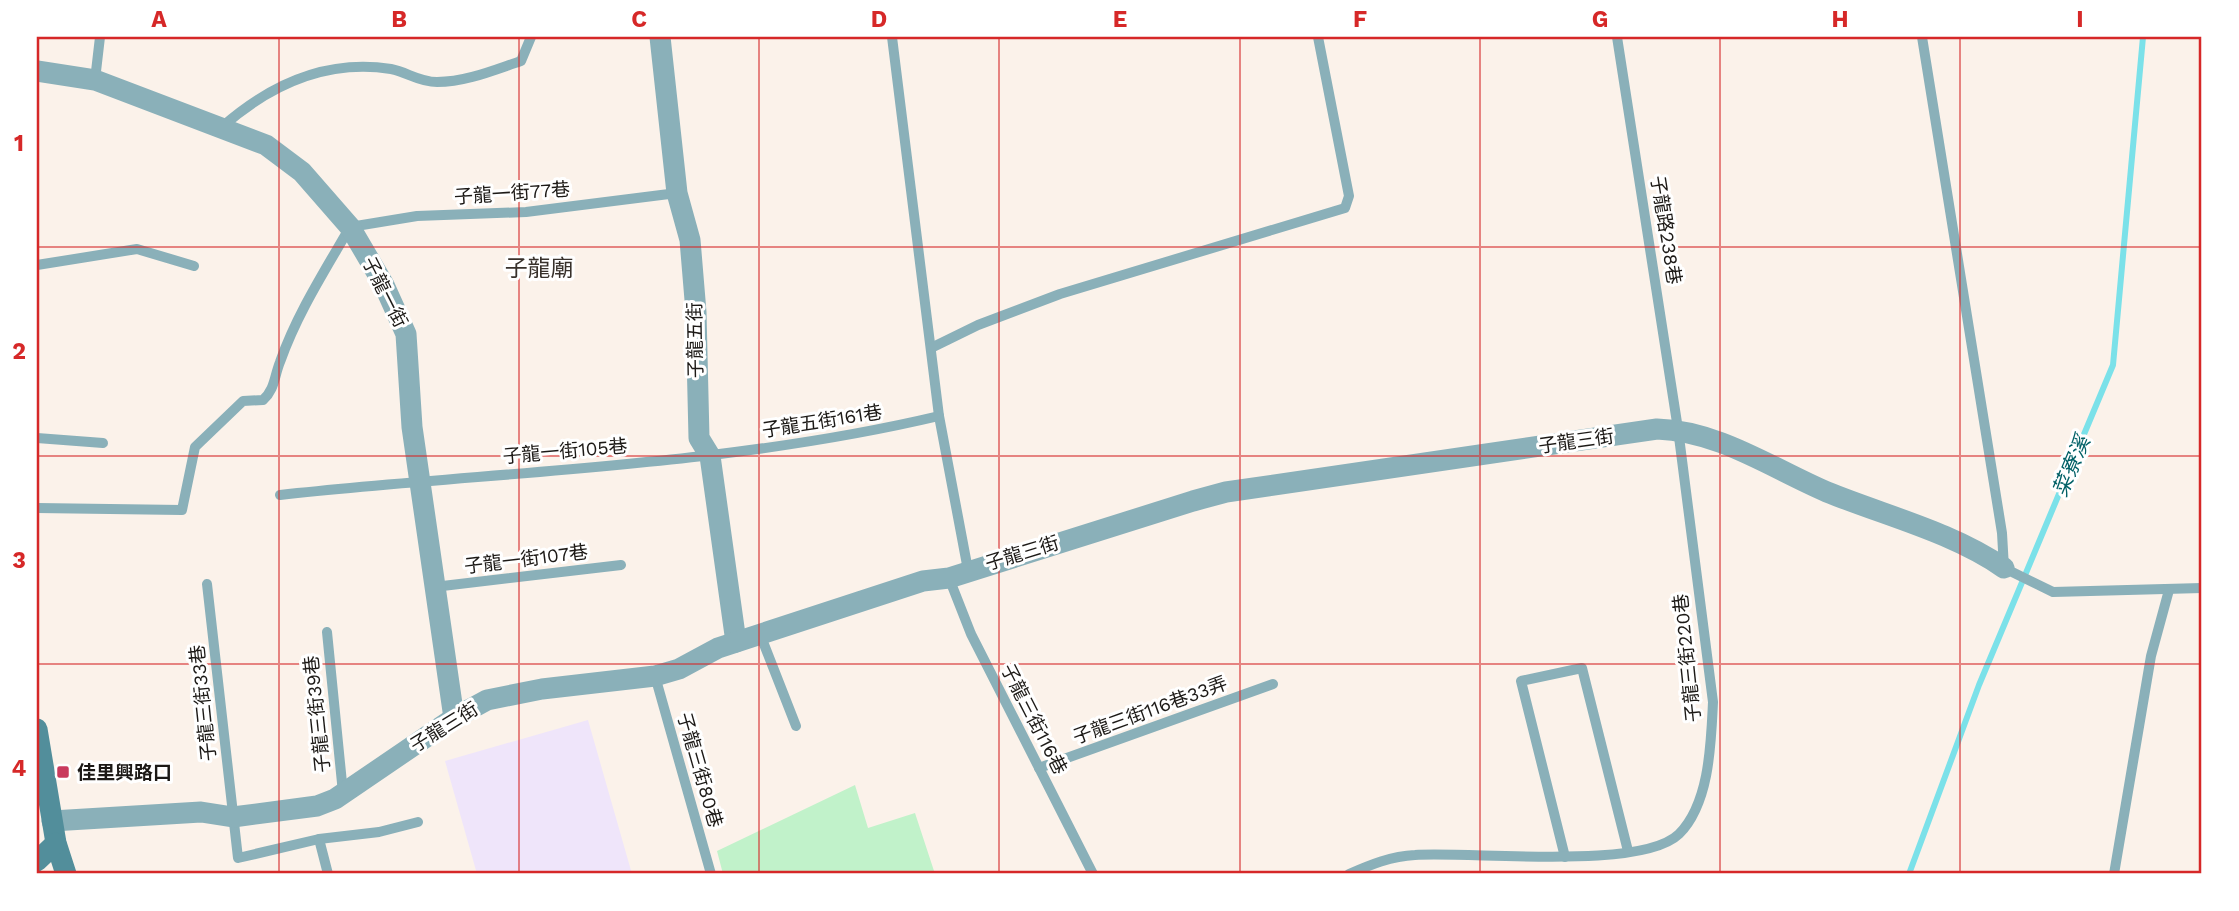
<svg xmlns="http://www.w3.org/2000/svg" width="2239" height="911" font-family="'Work Sans','Noto Sans TC',sans-serif">
	<rect width="100%" height="100%" fill="#fbf2ea"/>
	<polygon fill="#efe5fa" points="588,720 632,874 477,874 445,761"/>
	<polygon fill="#c1f2ca" points="855,785 868,828 915,813 935,874 723,874 717,851"/>
	<g fill="none" stroke-linecap="round" stroke-linejoin="round">
		<polyline stroke="#7be1e9" stroke-width="6" points="1909,874 1979,685 2113,365 2143,37"/>
		<g stroke="#8ab0b9" stroke-width="10">
			<polyline points="892,37 939,416 968,570"/>
			<polyline points="1922,37 2002,533 2004,568 2053,592 2202,588"/>
			<polyline points="95,80 100,37"/>
			<path d="M223,126C270,85 327,59 391,69C407,72 419,82 437,82C466,82 494,70 521,61L531,37"/>
			<polyline points="37,265 137,249 194,266"/>
			<polyline points="931,348 978,325 1060,294 1345,208 1349,196 1318,37"/>
			<polyline points="37,438 103,443"/>
			<path d="M280,495C500,471 723,467 939,416"/>
			<path d="M37,508L182,510L195,447L243,401L263,400C275,389 274,377 280,362C297,314 324,272 350,227L417,216L526,212L677,193"/>
			<polyline points="949,578 971,634 1093,874"/>
			<polyline points="207,584 238,858 319,839 379,832 418,822"/>
			<polyline points="434,587 621,565"/>
			<polyline points="327,632 343,793"/>
			<polyline points="760,634 796,726"/>
			<polyline points="655,676 711,874"/>
			<polyline points="1039,768 1273,684"/>
			<polyline points="319,839 328,874"/>
			<polyline points="1565,857 1521,681 1582,668 1628,851"/>
			<path d="M1349,874C1370,865 1391,856 1415,855C1471,851 1641,871 1679,834C1710,803 1711,742 1713,702L1678,429L1617,37"/>
			<polyline points="2114,874 2151,656 2169,590"/>
		</g>
		<g stroke="#8ab0b9" stroke-width="21">
			<polyline points="660,37 677,193 690,240 696,312 699,438 710,456 736,642"/>
			<polyline points="37,71 95,80 266,145 302,172 350,227 384,285 406,334 412,427 454,718"/>
			<path d="M52,821L201,812L233,817L317,806L335,799L454,718L487,700L542,689L655,676L679,669L718,648L923,581L949,578L1193,501L1226,492L1657,429C1719,431 1771,468 1827,492C1886,516 1952,532 2004,568"/>
		</g>
		<g stroke="#528e9b" stroke-width="21">
			<polyline points="37,729 56,843 66,874"/>
			<polyline points="37,861 56,843"/>
		</g>
	</g>
	<path fill="none" stroke="#d62828" stroke-width="2" stroke-opacity="0.55" d="M279,37V874M519,37V874M759,37V874M999,37V874M1240,37V874M1480,37V874M1720,37V874M1960,37V874M37,247H2202M37,456H2202M37,664H2202"/>
	<rect fill="#c93a5d" stroke="#fff" stroke-width="2.5" x="56" y="765" width="14" height="14" rx="3.5"/>
	<g text-anchor="middle" dominant-baseline="central" stroke-width="6" stroke-linejoin="round" paint-order="stroke">
		<g font-size="19" fill="#1c1916" stroke="#fff">
			<text transform="translate(512 193) rotate(-4)">子龍一街77巷</text>
			<text transform="translate(1666 230) rotate(81)">子龍路238巷</text>
			<text transform="translate(385 292) rotate(63)">子龍一街</text>
			<text transform="translate(695 340) rotate(-91)">子龍五街</text>
			<text transform="translate(822 421) rotate(-9)">子龍五街161巷</text>
			<text transform="translate(1576 441) rotate(-8)">子龍三街</text>
			<text transform="translate(565 451) rotate(-5)">子龍一街105巷</text>
			<text transform="translate(1022 553) rotate(-17)">子龍三街</text>
			<text transform="translate(526 559) rotate(-7)">子龍一街107巷</text>
			<text transform="translate(1687 658) rotate(-96)">子龍三街220巷</text>
			<text transform="translate(203 703) rotate(-96)">子龍三街33巷</text>
			<text transform="translate(1150 710) rotate(-20)">子龍三街116巷33弄</text>
			<text transform="translate(317 714) rotate(-96)">子龍三街39巷</text>
			<text transform="translate(1034 719) rotate(63)">子龍三街116巷</text>
			<text transform="translate(444 727) rotate(-32)">子龍三街</text>
			<text transform="translate(700 770) rotate(74)">子龍三街80巷</text>
		</g>
		<g font-size="19" font-weight="bold" fill="#1c1916" stroke="#fff" text-anchor="start">
			<text x="77" y="772">佳里興路口</text>
		</g>
		<g font-size="21" font-style="italic" fill="#006066" stroke="#fff">
			<text transform="translate(2071 466) rotate(-67)">菜寮溪</text>
		</g>
		<g font-size="23" fill="#38312b" stroke="#fff">
			<text x="539" y="268">子龍廟</text>
		</g>
	</g>
	<rect width="2239" height="911" fill="none" stroke="#ffffff" stroke-width="77"/>
	<rect x="38" y="38" width="2162" height="834" fill="none" stroke="#d62828" stroke-width="2.5"/>
	<g font-size="23" text-anchor="middle" font-weight="bold" fill="#d62828">
		<text x="159" y="27">A</text>
		<text x="399" y="27">B</text>
		<text x="639" y="27">C</text>
		<text x="879" y="27">D</text>
		<text x="1120" y="27">E</text>
		<text x="1360" y="27">F</text>
		<text x="1600" y="27">G</text>
		<text x="1840" y="27">H</text>
		<text x="2080" y="27">I</text>
		<text x="19" y="151">1</text>
		<text x="19" y="359">2</text>
		<text x="19" y="568">3</text>
		<text x="19" y="776">4</text>
	</g>
</svg>
